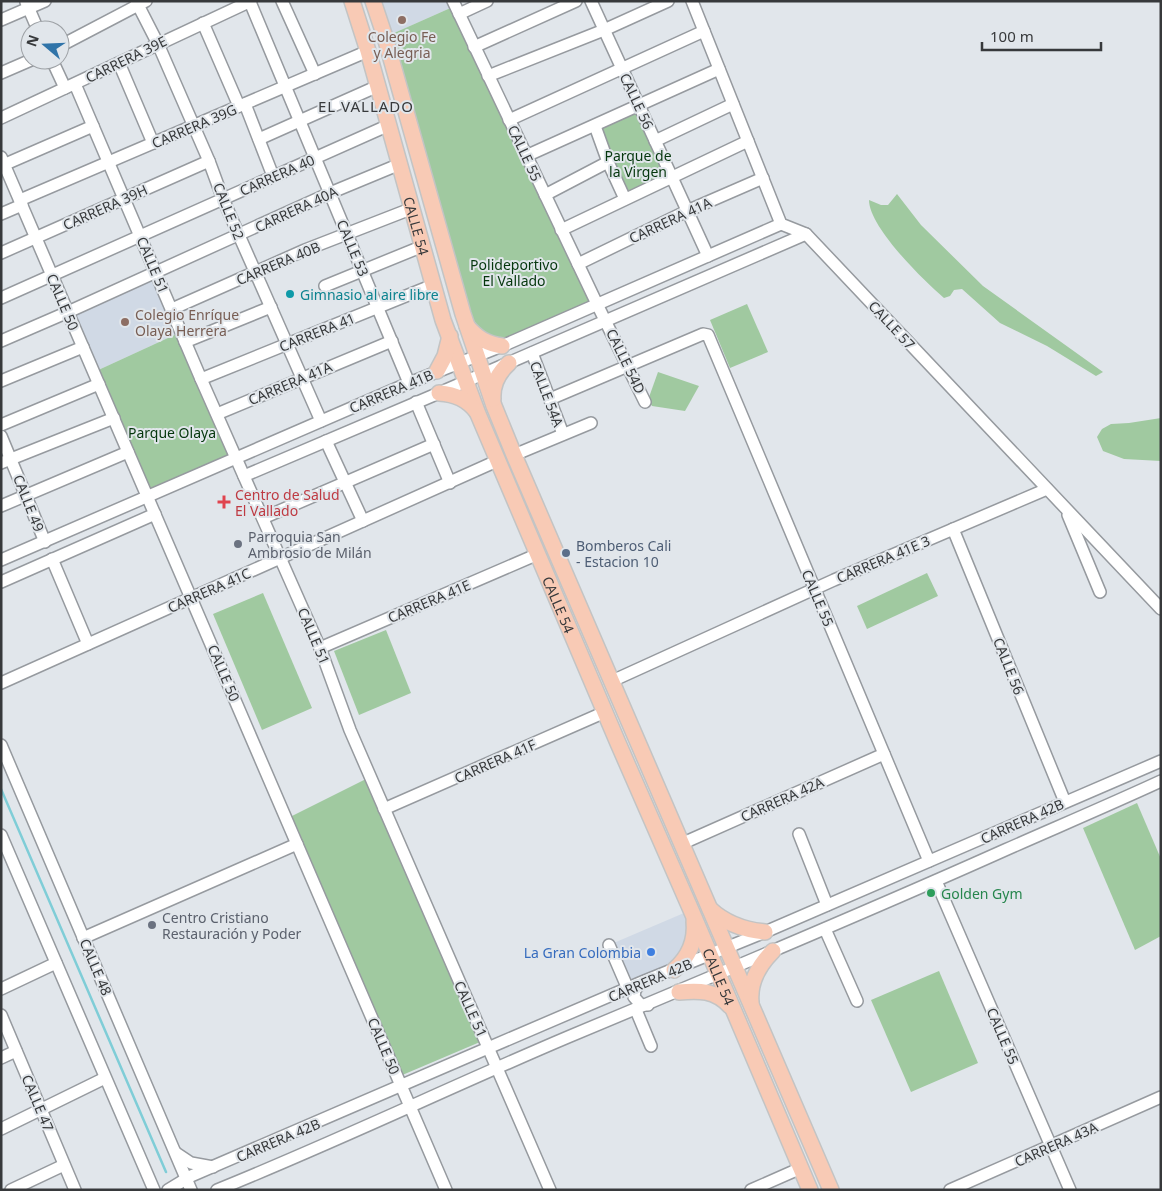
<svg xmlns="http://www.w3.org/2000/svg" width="1162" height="1191" font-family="'Noto Sans',sans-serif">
	<rect width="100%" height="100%" fill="#e1e6eb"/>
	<g fill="#d0d9e5">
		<polygon points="373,1 453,1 455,6 385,37"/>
		<polygon points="155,271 181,332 94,372 68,312"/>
		<polygon points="691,910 687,956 628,989 609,945"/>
	</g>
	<g fill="#a0c9a0">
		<polygon points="455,6 597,304 502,346 472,332 385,37"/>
		<polygon points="639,107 672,177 625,199 595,126"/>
		<path d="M897,194L921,225L983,286L1103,372L1096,376L1047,346L1000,323L962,289L954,290L950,296L944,298C923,280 869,227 869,200L881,205H888Z"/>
		<polygon points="747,304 768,352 730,368 710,320"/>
		<polygon points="181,332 236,459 148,498 94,372"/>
		<polygon points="658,372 699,386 685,411 652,406 648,400"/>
		<polygon points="1161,418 1161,461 1124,459 1103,451 1097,437 1102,429 1111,424 1129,423"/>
		<polygon points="927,573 938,596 867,629 857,606"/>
		<polygon points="263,593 312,708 262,730 213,614"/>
		<polygon points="386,630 411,693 359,715 334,651"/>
		<polygon points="366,779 480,1042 400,1076 288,818"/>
		<polygon points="1137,803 1161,859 1161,936 1135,950 1083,828"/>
		<polygon points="939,971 978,1063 911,1092 871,1000"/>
	</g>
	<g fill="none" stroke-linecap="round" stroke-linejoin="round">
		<polyline stroke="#7fcdd7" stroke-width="2.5" points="1,789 166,1172"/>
		<defs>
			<g id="minor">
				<polyline points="136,1 158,44 209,161 223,199 321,421"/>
				<polyline points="282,1 315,74"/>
				<polyline points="453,1 597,304 645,402"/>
				<polyline points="591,1 708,256"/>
				<polyline points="692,1 781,224 806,234 1161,609"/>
				<polyline points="26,2 38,30"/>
				<polyline points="250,2 409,383"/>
				<polyline points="459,14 487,1"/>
				<polyline points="1,20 45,1"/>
				<polyline points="203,23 239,106"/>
				<polyline points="60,46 146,1"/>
				<polyline points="474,47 576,1"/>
				<polyline points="52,60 65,88"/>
				<polyline points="119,63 153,143"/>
				<polyline points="1,73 31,60"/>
				<polyline points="488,76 604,30 668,1"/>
				<polyline points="75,84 201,379 320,648 350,730 550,1190"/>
				<polyline points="245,104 273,176"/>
				<polyline points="1,118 251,1"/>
				<polyline points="509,120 704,31"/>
				<polyline points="595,126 608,162 625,199"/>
				<polyline points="259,139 378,86"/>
				<polyline points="655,141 733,104"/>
				<polyline points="526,156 719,69"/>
				<polyline points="1,157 446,1190"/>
				<polyline points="1,166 93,126"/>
				<polyline points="545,195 608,162"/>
				<polyline points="20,200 368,51"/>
				<polyline points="1,214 22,205"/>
				<polyline points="561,230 748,141"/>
				<polyline points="1,253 209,161"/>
				<polyline points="578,264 687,211 763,178"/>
				<polyline points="325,286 423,246"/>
				<polyline points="1,298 389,125"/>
				<polyline points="172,309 305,250 413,208"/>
				<polyline points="1,341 68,312 330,193 400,164"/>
				<polyline points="185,342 271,307"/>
				<polyline points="532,353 563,434"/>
				<polyline points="201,379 433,285"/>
				<polyline points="1,381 83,347"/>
				<polyline points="550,399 703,334 708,335 929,861"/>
				<polyline points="416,402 450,483"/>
				<polyline points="217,414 392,341"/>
				<polyline points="1,425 99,384"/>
				<polyline points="1,436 45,542"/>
				<polyline points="326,441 363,521"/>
				<polyline points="514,455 591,423"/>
				<polyline points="1,463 114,418"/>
				<polyline points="244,476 439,393 806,234"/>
				<polyline points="1,506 128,452"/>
				<polyline points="1068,515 1100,592"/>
				<polyline points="263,518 434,444"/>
				<polyline points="953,529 1065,802"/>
				<polyline points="52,559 88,644"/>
				<polyline points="1,560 409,383 502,346 781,224"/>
				<polyline points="1,582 155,514"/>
				<polyline points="320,648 538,554"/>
				<polyline points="612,681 834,580 1047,489"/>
				<polyline points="1,683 499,460"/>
				<polyline points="1,745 191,1190"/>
				<polyline points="384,809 605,712"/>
				<polyline points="799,834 827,905"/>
				<polyline points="1,835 154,1190"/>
				<polyline points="681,844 884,754"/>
				<polyline points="936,881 1070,1190"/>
				<polyline points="825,929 857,1001"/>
				<polyline points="83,938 297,844"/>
				<polyline points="609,945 628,989"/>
				<polyline points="641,983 635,990 634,997 641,1005 648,1005"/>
				<polyline points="1,989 56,963"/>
				<polyline points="636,1010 651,1046"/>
				<polyline points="1,1015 75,1190"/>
				<polyline points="1,1058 16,1051"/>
				<polyline points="1,1129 105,1078"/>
				<polyline points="176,1153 191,1163 213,1167"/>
				<polyline points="11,1190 64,1165"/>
				<polyline points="168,1190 191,1176 488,1048 642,982 765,932 1161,761"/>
				<path d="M217,1190C336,1142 450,1087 568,1037C714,976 860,915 1005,850C1057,827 1109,805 1161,781"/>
				<polyline points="751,1190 801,1168"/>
				<polyline points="950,1190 1161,1097"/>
			</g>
			<g id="major">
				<path id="s1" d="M352,1L368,51L443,320L478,414L618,743L691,910L810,1190"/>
				<polyline points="373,1 385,37 463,314 494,406 514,455 831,1190"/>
				<path d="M467,326C477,338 487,344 502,346"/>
				<polyline points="437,371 445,356 450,336"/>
				<path d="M439,393C455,394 467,399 477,412"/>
				<path d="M493,399C492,384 498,373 509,363"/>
				<path d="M710,909C726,924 744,930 765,932"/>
				<path d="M674,970C689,957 696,941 694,921"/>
				<path d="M679,992C699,990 715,990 730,1006"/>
				<path d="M751,1002C749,981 759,965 773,951"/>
			</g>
		</defs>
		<use href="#minor" stroke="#969a9f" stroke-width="14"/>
		<use href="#major" stroke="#c3c4c4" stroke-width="18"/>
		<use href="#minor" stroke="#fff" stroke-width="11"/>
		<use href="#major" stroke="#f8cab5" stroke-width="15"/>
	</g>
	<g fill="#8d6e63" stroke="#e1e6eb" stroke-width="2">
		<circle cx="402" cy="20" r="5"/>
		<circle cx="125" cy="322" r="5"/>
	</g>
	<circle fill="#0f9aa8" stroke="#e1e6eb" stroke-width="2" cx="290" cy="294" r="5"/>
	<path fill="#e0444e" stroke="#e1e6eb" stroke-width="2" d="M221.5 494.5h5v5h5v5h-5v5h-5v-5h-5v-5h5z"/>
	<g fill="#6b7280" stroke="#e1e6eb" stroke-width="2">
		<circle cx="238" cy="544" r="5"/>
		<circle cx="152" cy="925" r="5"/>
	</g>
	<circle fill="#5c6f8a" stroke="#e1e6eb" stroke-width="2" cx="566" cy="553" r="5"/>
	<circle fill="#2e9e5b" stroke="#e1e6eb" stroke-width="2" cx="931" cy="893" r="5"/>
	<circle fill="#3f7fe0" stroke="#e1e6eb" stroke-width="2" cx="651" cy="952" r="5"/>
	<g text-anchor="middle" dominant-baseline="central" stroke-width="4" stroke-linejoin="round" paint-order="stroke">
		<g font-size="14" fill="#785e54" stroke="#e1e6eb">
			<text x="402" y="36">Colegio Fe<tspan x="402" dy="16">y Alegria</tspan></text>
			<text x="135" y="314" text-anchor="start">Colegio Enríque<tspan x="135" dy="16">Olaya Herrera</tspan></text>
		</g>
		<g font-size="14" fill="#37393b" stroke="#e1e6eb">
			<text transform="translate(126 59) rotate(-26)">CARRERA 39E</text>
			<text transform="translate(637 101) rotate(65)">CALLE 56</text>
			<text transform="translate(194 126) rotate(-23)">CARRERA 39G</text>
			<text transform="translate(525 153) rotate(65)">CALLE 55</text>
			<text transform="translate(277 175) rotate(-24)">CARRERA 40</text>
			<text transform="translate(105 207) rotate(-24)">CARRERA 39H</text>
			<text transform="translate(296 209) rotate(-25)">CARRERA 40A</text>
			<text transform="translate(229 211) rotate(68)">CALLE 52</text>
			<text transform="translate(670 220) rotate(-25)">CARRERA 41A</text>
			<text stroke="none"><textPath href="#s1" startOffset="234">CALLE 54</textPath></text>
			<text transform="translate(353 248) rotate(67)">CALLE 53</text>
			<text transform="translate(278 263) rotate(-23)">CARRERA 40B</text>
			<text transform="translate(153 265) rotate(67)">CALLE 51</text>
			<text transform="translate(63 302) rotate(67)">CALLE 50</text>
			<text transform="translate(892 325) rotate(47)">CALLE 57</text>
			<text transform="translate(317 332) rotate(-22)">CARRERA 41</text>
			<text transform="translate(626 361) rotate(64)">CALLE 54D</text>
			<text transform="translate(290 383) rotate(-23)">CARRERA 41A</text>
			<text transform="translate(391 391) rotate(-23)">CARRERA 41B</text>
			<text transform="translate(547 394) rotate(69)">CALLE 54A</text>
			<text transform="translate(29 503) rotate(68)">CALLE 49</text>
			<text transform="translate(883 559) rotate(-23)">CARRERA 41E 3</text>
			<text transform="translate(209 590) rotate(-24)">CARRERA 41C</text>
			<text transform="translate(818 598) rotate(67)">CALLE 55</text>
			<text transform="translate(429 601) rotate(-23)">CARRERA 41E</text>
			<text stroke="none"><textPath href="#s1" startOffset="639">CALLE 54</textPath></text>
			<text transform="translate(314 636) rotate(67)">CALLE 51</text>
			<text transform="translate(1009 666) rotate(68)">CALLE 56</text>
			<text transform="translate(224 673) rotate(67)">CALLE 50</text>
			<text transform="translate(495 761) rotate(-24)">CARRERA 41F</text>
			<text transform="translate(782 799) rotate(-24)">CARRERA 42A</text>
			<text transform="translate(1022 821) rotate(-24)">CARRERA 42B</text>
			<text transform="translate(96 967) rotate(67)">CALLE 48</text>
			<text stroke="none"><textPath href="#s1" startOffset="1044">CALLE 54</textPath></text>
			<text transform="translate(650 980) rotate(-23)">CARRERA 42B</text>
			<text transform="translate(471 1009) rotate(66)">CALLE 51</text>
			<text transform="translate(1003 1036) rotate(67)">CALLE 55</text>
			<text transform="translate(384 1046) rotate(67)">CALLE 50</text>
			<text transform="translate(38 1103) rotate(67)">CALLE 47</text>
			<text transform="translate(278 1140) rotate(-23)">CARRERA 42B</text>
			<text transform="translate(1056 1144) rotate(-24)">CARRERA 43A</text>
		</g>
		<g font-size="14" fill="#05370d" stroke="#e1e6eb">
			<text x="638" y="155">Parque de<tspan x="638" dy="16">la Virgen</tspan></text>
			<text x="514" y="264">Polideportivo<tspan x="514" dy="16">El Vallado</tspan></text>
			<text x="172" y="432">Parque Olaya</text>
		</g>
		<g font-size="14" fill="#0d838f" stroke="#e1e6eb" text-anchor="start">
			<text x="300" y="294">Gimnasio al aire libre</text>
		</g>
		<g font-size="14" fill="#be3a42" stroke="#e1e6eb" text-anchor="start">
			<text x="235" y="494">Centro de Salud<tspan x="235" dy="16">El Vallado</tspan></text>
		</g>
		<g font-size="14" fill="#5b616d" stroke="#e1e6eb" text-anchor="start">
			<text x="248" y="536">Parroquia San<tspan x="248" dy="16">Ambrosio de Milán</tspan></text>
			<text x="162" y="917">Centro Cristiano<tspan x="162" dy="16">Restauración y Poder</tspan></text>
		</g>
		<g font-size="14" fill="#4e5e75" stroke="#e1e6eb" text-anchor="start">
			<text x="576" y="545">Bomberos Cali<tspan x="576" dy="16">- Estacion 10</tspan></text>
		</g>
		<g font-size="14" fill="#27864d" stroke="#e1e6eb" text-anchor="start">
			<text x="941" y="893">Golden Gym</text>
		</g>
		<g font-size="14" fill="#366cbe" stroke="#e1e6eb" text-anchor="end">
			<text x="641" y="952">La Gran Colombia</text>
		</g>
		<g font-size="15" letter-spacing="1" fill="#37393b" stroke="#e1e6eb">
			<text x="366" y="106">EL VALLADO</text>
		</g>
	</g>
	<rect width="1162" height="1191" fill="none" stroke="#37393b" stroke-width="5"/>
	<g transform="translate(45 45) rotate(289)"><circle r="24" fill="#e1e6eb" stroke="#9da1a5"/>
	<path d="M0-4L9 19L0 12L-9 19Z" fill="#3074a9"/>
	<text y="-8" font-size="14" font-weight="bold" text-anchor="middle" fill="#37393b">N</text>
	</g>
	<path d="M982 42v8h119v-8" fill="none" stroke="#37393b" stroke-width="2.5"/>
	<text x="990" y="42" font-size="15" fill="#37393b" stroke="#e1e6eb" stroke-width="4" paint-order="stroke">100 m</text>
</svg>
